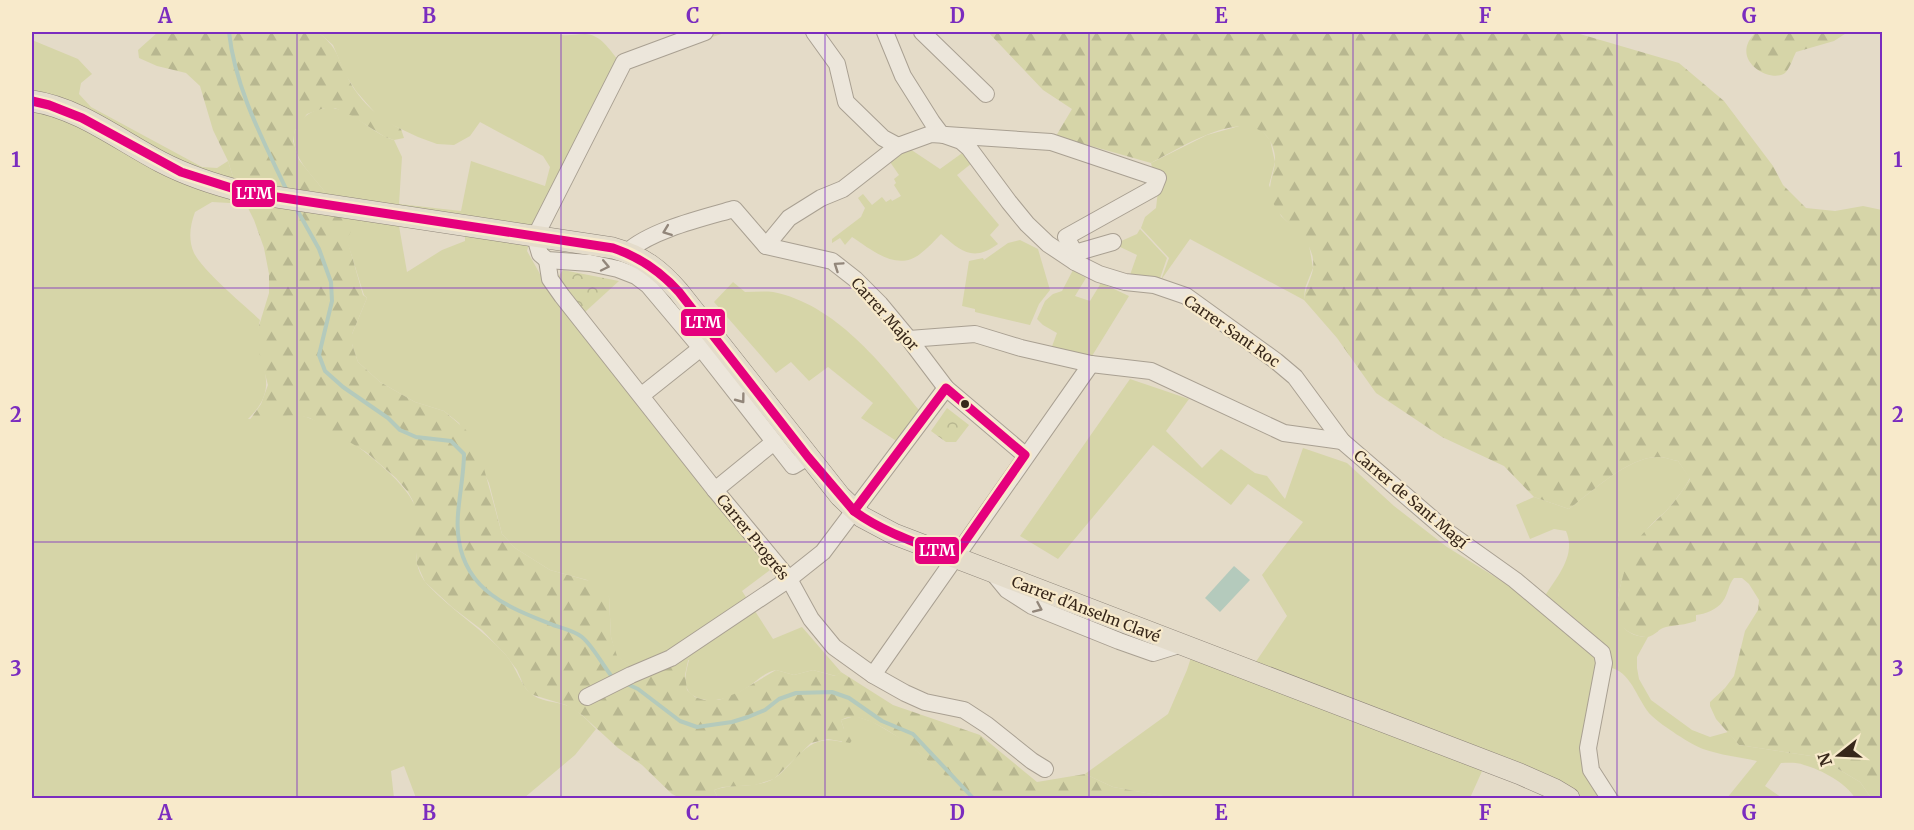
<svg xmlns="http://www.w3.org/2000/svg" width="1914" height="830" font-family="Merriweather,serif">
	<defs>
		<pattern id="forest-firs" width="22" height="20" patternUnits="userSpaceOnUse" patternTransform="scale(1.5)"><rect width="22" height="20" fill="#d6d5a8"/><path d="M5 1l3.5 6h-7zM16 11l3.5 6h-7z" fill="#b8b790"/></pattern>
		<pattern id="park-crowns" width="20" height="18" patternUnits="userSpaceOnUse" patternTransform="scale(1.5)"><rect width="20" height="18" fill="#d6d5a8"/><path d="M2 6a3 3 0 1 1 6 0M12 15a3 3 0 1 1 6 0" fill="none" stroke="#b8b790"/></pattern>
	</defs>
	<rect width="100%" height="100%" fill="#e4dbc8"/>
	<g fill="#d6d5a8" fill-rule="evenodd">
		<path d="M318,32H553C565,38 573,34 585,34C600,34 610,50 618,60L693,32H728L639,60L623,73L535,221L527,251L544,281L770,570L742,591L773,639L802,627L841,672L836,676L813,670L794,675L776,670C765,672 757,681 748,687C734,697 712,705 696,697C680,690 686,672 689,660L635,669L616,656L611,637L609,597L587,580L550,570L515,548L502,534L489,483L459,423L444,411L415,402L380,382L358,362L352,344V334L367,298L364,295C353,262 346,231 330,200C319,180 297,166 294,142C291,122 314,105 333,108C356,112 372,134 394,140L402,157L399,204L461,211L471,161L545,186L550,167L543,156L480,122L470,136L454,145L437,144L418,137L384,121L376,114L356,91L345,74L333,45ZM399,226L465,233V241L442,250L407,272Z"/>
		<path d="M32,40L78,59L92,74L81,83L79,94L91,107L202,167L217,168L228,161L234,180L247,204L212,202L195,212C190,225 188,240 194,253C203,271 243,304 260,320C251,362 286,382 248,419C266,418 285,412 303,416C332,423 409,480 416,509C422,535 407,561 427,584C451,610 481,628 505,654C515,665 520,683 529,692C539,702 555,701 568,706C579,711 587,720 596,729L575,755L524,798H416L404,766L391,771L394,798H32Z"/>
		<polygon points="1243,125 1254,126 1263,132 1270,140 1275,162 1269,185 1281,216 1301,234 1309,245 1313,268 1305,288 1304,300 1190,239 1161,280 1169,258 1141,228 1145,217 1156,208 1158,191 1151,163 1207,135"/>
		<path d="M907,147L940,169L965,151L972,163L957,175L999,225L990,235L998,244C973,262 962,252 941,234C934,241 928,248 920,254C897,272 872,250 852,237L845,245L840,238L832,243V239L861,217L865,208L858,198L863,194L872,205L882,197L886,202L891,199L892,201L901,196L894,185L896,183L894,179L899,175L888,159Z"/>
		<polygon points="1140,229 1167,258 1159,281 1130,275 1137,255 1118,246 1119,242 1137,234"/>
		<polygon points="1020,240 1038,249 1050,290 1039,304 1030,325 975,312 975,309 962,306 969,261 983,258 984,260 1008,243"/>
		<polygon points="1073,270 1086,278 1075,296 1090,301 1101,283 1129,296 1092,356 1051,349 1057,333 1043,325 1037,319 1045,301 1053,294 1062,291"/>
		<path d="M733,282L745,292C754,292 764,291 773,292C835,304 882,364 919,410L898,442L861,418L873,403L828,367L809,381L791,362L776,373L714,302Z"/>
		<path d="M1130,379L1189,399L1166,431L1202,468L1221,449L1255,473L1267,476L1285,499L1303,448L1347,463L1394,506L1447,547L1521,593L1543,599C1556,578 1577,556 1566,531L1554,529L1530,539L1516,505L1534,497L1569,509C1591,492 1631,455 1659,457C1665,457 1672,460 1678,461L1690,478C1683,491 1675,501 1665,512C1659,517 1653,522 1648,528C1630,554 1589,635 1648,637L1637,657V668L1639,679L1651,700L1692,730L1710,737L1728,732L1739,745L1818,757L1860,782L1871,798H1855C1846,783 1822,770 1804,765C1797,762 1788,763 1781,763L1765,786L1782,798H1727L1757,761C1739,757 1720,755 1703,749C1692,745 1661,725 1652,716C1638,703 1633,674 1612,668L1595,741L1599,772L1608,785L1622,798H1544L1545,794L1483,769L1470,798H1174L1113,787L1085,774L1168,714L1187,670L1196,642L1253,666L1287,616L1262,575L1303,522L1248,484L1231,505L1153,445L1058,559L1020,536Z"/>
		<path d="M855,716L873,722L905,741L950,779L968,798H718L714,790C733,783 756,789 773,779C777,777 781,773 784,770C803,751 813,735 842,742L844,729L841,720Z"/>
	</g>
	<g fill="url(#forest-firs)">
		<path d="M158,32H318C338,49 335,52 346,74C357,99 378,118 401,129L404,138L394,140L385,137L352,116L335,108H324L307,114L295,130L293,141L299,160L343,214L351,231L347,239L363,295L367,298L352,334V344L358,362L380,382L415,402L444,411L466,430L483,465L502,534L515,548L550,570L597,583L605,589L609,597L611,637L617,656L635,669L689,656L685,675L687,690L695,697L704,700H719L739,692L776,670L794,675L813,670L835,676L841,672L893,705L980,735L1037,782L1085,774L1113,787L1174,798H968C948,778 870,701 841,720L844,729L853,739L850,743L828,739L811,743L774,779L755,785L723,787L714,790L718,798H680L672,794L642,765L618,748L582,715L566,705L530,694L524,686L517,670L505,654L482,630L453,608L425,582L417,564L415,540L417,519L413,501L408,492L396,478L366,452L310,418C285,411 267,420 244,428L261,404L268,385L258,348V329L269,293V274L264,248L254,220L234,180L228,161L213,130L200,86L186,73L157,66L139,58L138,50Z"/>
		<path d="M988,32H1573L1679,63L1724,101L1773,166L1783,185L1806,208L1835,211L1863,206L1882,210V798H1871L1860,782L1818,757L1739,745L1716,719L1710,706V702L1725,688L1734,676L1745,631L1758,610L1759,600L1749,584L1742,578H1734C1728,585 1728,595 1723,601C1717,610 1705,614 1696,615V621C1685,625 1676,625 1666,627C1659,628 1656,635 1648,637C1637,637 1621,631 1618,619C1613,603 1627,558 1636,543C1643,531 1655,522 1665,512C1675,502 1682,491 1690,479L1678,461C1672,460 1665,457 1659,457C1631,455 1591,492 1569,509L1534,497L1504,466L1442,437L1376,393L1337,338L1304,300C1305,288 1311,280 1313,269C1317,236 1281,226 1272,200C1265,183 1279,169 1274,151C1259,96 1181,148 1151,163L1056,136L1072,109L1043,90Z"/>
		<path d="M1756,32H1848L1834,41L1796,52C1793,58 1790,68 1785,73C1771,84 1727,60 1756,32Z"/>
	</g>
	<g fill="url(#park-crowns)">
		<polygon points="563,270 619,281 585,312 558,277"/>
		<polygon points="947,408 969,425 956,442 946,442 931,431"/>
	</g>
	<polygon fill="#b4cabc" points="1234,566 1250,580 1220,612 1205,598"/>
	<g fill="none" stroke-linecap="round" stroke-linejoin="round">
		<g stroke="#b4cabc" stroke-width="4">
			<path d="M229,32C235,88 263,140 287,191"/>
			<path d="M296,208L319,249L331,282L332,301L319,355L325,371L343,387L388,418L400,430L416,437L451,441L464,454C464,482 454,515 459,541C467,592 510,608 553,625C562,628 575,631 582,637C593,646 603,666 613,678"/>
			<polyline points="625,683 638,689 680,721 697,727 732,722 748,717 765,710 779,699 796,693 832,692 849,698 882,721 913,734 973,798"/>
		</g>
		<defs>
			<g id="minor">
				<polyline points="705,32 624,62 535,237 540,254 547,260 590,263 618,269 636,276 648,285 701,348 793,466 808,457"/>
				<polyline points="814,32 837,64 846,102 883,138 898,146"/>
				<polyline points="885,32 903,76 932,122 941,134 961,141 969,148 1009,202 1027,224 1048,244 1075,262 1099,274 1125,282 1154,285 1186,296 1276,361 1295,377 1342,441 1449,533 1515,580 1602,653 1604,663 1588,748 1591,770 1609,798"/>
				<polyline points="922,32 986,94"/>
				<polyline points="766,246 789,218 821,198 843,189 898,146 931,134 1051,142 1158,178 1154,188 1066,237 1075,253 1075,262"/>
				<path d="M627,252C651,230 703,218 734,209L766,246L832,261L855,279L880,304L909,339L946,388L1025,455"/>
				<polyline points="1075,253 1113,242"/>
				<polyline points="547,260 550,279 562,296 715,490 789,579 811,619 834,647 873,675 905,693 925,702 964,710 987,725 1032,761 1045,769"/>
				<polyline points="909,339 975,334 1021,348 1091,364 1151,371 1284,433 1342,441"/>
				<polyline points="642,395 701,348"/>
				<polyline points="715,490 774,442"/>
				<polyline points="993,573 1007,590 1032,606 1119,641 1153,653 1179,645"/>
				<polyline points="873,675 1091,364"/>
				<polyline points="587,697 631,675 671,658 789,579 823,552 946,388"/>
			</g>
			<path id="major" d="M32,101C79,108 119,140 161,162C188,176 216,185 244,192L613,248C642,256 660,270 679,292L840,496L862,517L894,534L1520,774L1554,789L1569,798"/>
		</defs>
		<use href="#minor" stroke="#a9a092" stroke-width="18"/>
		<use href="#major" stroke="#8e8579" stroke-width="22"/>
		<use href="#minor" stroke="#ece6db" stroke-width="16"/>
		<use href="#major" stroke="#e4dccb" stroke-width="21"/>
		<defs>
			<g id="bus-1">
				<path d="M32,101L49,105L82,118L181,172L244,192L613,248C640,257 660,271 679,292L808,457L854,511"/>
				<path d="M946,388L1025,455L954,557C920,544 884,533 854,511Z"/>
			</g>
		</defs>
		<use href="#bus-1" stroke="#f8eacb" stroke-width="14"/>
		<use href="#bus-1" stroke="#e5007d" stroke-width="9"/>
	</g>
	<defs><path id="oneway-chevron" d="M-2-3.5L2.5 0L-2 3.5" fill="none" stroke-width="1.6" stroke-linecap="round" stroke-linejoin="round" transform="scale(1.5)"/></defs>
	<g stroke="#92867a">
		<use href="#oneway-chevron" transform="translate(667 231) rotate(159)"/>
		<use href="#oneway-chevron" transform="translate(605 266) rotate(12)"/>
		<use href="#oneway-chevron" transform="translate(838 266) rotate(-146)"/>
		<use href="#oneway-chevron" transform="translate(741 399) rotate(53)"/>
		<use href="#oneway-chevron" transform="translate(1038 608) rotate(24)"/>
	</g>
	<path fill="none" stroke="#7b2cbf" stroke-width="1.5" stroke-opacity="0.55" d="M297,32V798M561,32V798M825,32V798M1089,32V798M1353,32V798M1617,32V798M32,288H1882M32,542H1882"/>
	<circle fill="#37271a" stroke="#f8eacb" stroke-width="2" cx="965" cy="404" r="5"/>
	<g text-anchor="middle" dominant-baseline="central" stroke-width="4.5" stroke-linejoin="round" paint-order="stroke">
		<g font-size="15" fill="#37271a" stroke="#f8eacb">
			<text transform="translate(885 314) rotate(48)">Carrer Major</text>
			<text transform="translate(1232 331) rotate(35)">Carrer Sant Roc</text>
			<text transform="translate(1411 499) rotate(40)">Carrer de Sant Magí</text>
			<text transform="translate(753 537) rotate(51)">Carrer Progrés</text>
			<text transform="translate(1086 609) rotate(21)">Carrer d'Anselm Clavé</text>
		</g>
	</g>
	<g stroke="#f8eacb" stroke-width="2">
		<rect x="231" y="179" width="45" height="29" rx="6" fill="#e5007d"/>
		<rect x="680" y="308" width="46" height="29" rx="6" fill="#e5007d"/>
		<rect x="914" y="536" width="46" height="29" rx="6" fill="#e5007d"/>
	</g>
	<g font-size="16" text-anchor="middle" font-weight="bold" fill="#fff">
		<text x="254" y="199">LTM</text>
		<text x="703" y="328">LTM</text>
		<text x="937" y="556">LTM</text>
	</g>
	<rect width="1914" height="830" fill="none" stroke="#f8eacb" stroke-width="66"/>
	<g transform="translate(1839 755) rotate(252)" stroke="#f8eacb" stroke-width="4.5" paint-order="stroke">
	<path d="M0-4.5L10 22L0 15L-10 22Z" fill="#37271a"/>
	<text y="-9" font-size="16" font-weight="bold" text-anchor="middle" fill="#37271a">N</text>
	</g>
	<rect x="33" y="33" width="1848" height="764" fill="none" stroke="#7b2cbf" stroke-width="2"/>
	<g font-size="20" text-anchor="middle" font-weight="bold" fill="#7b2cbf">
		<text x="165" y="23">A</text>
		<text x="429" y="23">B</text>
		<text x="693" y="23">C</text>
		<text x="957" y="23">D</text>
		<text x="1221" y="23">E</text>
		<text x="1485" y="23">F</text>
		<text x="1749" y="23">G</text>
		<text x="16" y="167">1</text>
		<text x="1898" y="167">1</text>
		<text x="16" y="422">2</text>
		<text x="1898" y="422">2</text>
		<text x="16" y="676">3</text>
		<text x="1898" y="676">3</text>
		<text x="165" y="820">A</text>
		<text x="429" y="820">B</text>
		<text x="693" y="820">C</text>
		<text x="957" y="820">D</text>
		<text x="1221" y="820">E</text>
		<text x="1485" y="820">F</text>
		<text x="1749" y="820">G</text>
	</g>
</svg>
